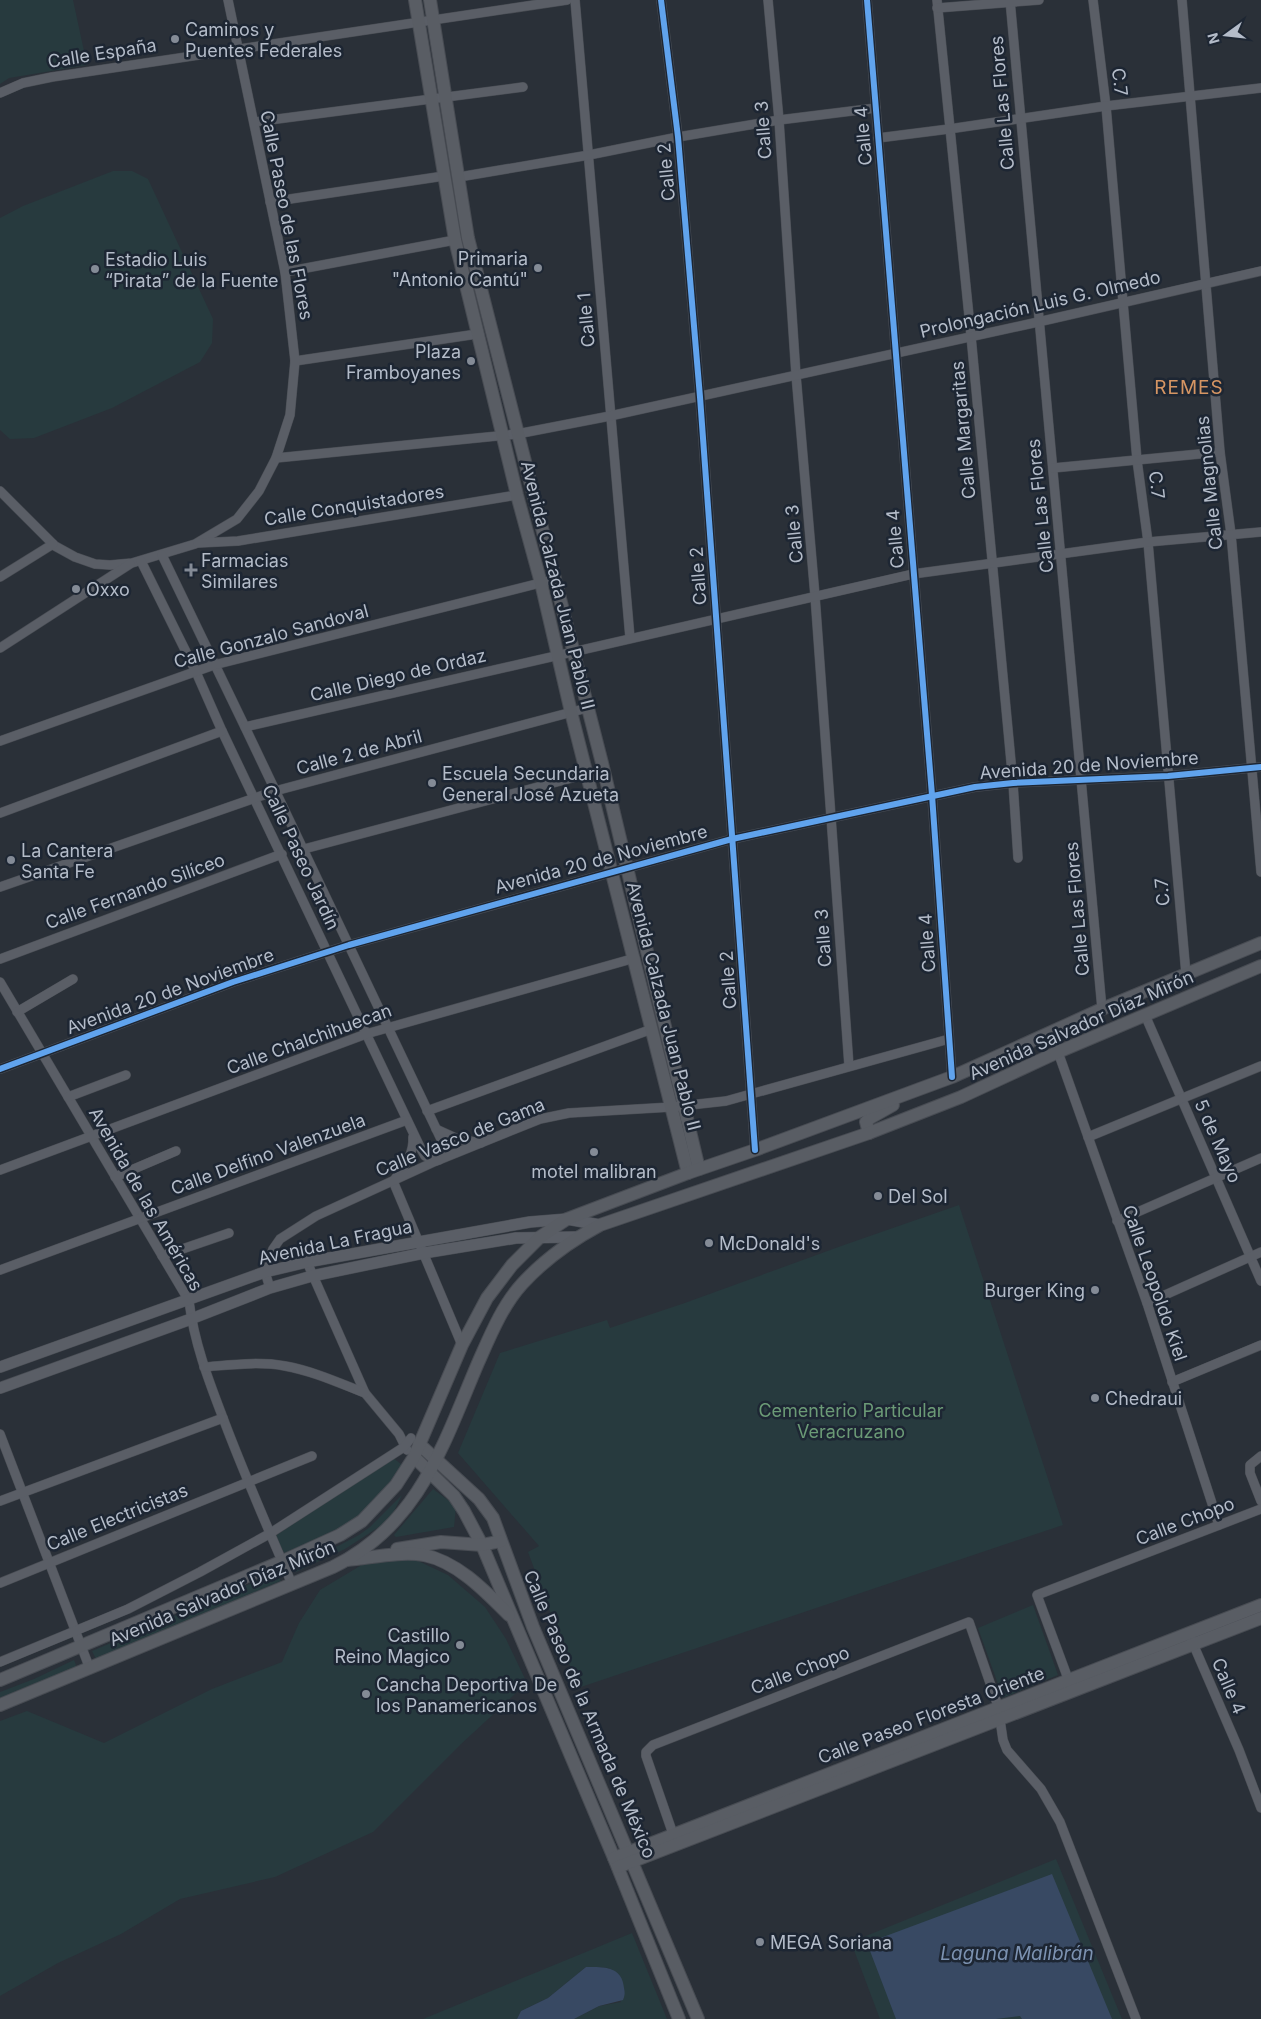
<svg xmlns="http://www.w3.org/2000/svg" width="1261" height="2019" font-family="Inter,sans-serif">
	<rect width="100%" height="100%" fill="#2a3038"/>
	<g fill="#273a3e">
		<polygon points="0,0 73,0 87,65 9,78 0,84"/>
		<polygon points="113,171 132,171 148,179 213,319 212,343 200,362 112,408 34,438 10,439 0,430 0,218 23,206"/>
		<polygon points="959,1205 1063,1525 578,1688 528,1552 539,1546 458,1453 500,1353 607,1320 610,1328 682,1304 844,1245"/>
		<polygon points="392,1457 402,1465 377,1502 335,1534 302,1549 284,1553 275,1536"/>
		<polygon points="433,1489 456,1506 454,1527 396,1537 394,1535"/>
		<polygon points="402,1495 393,1513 385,1523 345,1549 296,1572 294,1565 338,1546 359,1535 370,1527"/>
		<polygon points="370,1560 416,1560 448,1575 485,1607 506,1639 527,1683 460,1745 373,1832 275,1877 180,1899 121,1934 58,1963 0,1996 0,1721 27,1711 104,1743 212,1689 282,1662 299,1623 320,1590"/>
		<polygon points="276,1573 281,1581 96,1659 92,1651"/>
		<polygon points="1033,1605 1058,1675 1003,1698 978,1628"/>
		<polygon points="74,1660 77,1668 0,1699 0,1692 34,1679"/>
		<polygon points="1056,1859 1122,2019 880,2019 851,1942"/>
		<polygon points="632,1933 667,2019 574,2019 599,2006 621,2002 609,1968 586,1967 548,1998 521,2011 517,2019 423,2019"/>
	</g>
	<g fill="#384963">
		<polygon points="1052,1874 1112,2019 1022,2019 1020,2016 996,2019 896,2019 867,1943"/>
		<path d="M586,1967C604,1967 622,1966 624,1988C625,1993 625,1995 623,2000L599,2006L574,2019H517L521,2011L548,1998Z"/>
	</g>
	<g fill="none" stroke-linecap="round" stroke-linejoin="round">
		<defs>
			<g id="minor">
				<polyline points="575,0 630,638"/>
				<polyline points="661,0 678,137 700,397 755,1150"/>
				<polyline points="768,0 779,120 796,375 815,596 849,1066"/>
				<polyline points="867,0 932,795 952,1077"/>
				<polyline points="937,0 971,336 1013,783 1018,858"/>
				<polyline points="1010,0 1102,1009"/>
				<polyline points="1093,0 1106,106 1123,302 1137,460 1148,542 1186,974"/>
				<polyline points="1182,0 1220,452 1231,534 1261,872"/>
				<polyline points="937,8 1039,0"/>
				<polyline points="0,93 23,83 52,77 567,0"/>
				<polyline points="254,122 523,87"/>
				<polyline points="878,138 949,129 1106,106 1261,88"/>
				<polyline points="459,177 589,155 678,137 779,120 876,108"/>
				<polyline points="270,202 444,176"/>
				<polyline points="285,272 455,240"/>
				<polyline points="295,361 477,334"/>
				<polyline points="276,458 517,434 610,416 1038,322 1261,271"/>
				<polyline points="1053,468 1220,452"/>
				<polyline points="0,491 55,546 75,557 95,564 110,565 132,563 195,544 237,519 259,491 276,458 290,415 295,361 285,272 228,0"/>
				<polyline points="198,543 238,541 517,495"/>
				<polyline points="162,555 245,727 441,1139 444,1148 439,1160"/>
				<polyline points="141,561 196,672 222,731 421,1149 425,1156 436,1161"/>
				<polyline points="0,577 53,544"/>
				<polyline points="0,648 130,564"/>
				<polyline points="245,727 913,574 1148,542 1261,532"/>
				<polyline points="0,741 214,665 556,579"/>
				<polyline points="0,813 222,731"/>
				<polyline points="304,849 587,774"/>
				<polyline points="0,887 275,791 587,708"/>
				<polyline points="0,959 282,854"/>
				<path d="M0,982L189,1301C194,1342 208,1379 223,1418C244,1474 268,1529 292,1584"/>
				<polyline points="17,1012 73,979"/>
				<polyline points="1145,1015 1261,1281"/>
				<polyline points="1049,1033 1058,1052 1147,1303 1219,1525"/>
				<polyline points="0,1069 233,982 349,945 732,839 975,787 1013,783 1168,776 1261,767"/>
				<polyline points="68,1097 126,1075"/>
				<polyline points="427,1111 652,1029"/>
				<polyline points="436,1129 458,1139 481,1143"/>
				<polyline points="1088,1137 1261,1066"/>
				<polyline points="0,1170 366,1034 635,958"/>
				<polyline points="115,1177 176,1151"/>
				<path d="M395,1179C405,1165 414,1154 413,1137"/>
				<polyline points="393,1181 462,1345"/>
				<polyline points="1117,1221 1261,1158"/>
				<polyline points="162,1256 229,1233"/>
				<polyline points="307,1262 365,1393 399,1434 407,1450"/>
				<polyline points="0,1270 407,1120"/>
				<polyline points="270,1288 265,1272 273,1249 280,1239 316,1216 436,1161 540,1119 569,1113 672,1107 726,1101 949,1039"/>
				<polyline points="1147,1303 1261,1252"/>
				<path d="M204,1367C230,1365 258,1361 285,1366C313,1371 339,1383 365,1393"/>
				<polyline points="1172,1382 1261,1345"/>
				<polyline points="0,1434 90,1669"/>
				<polyline points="1261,1456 1250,1465 1250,1473 1261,1501"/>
				<polyline points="0,1501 223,1418"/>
				<polyline points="0,1583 312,1456"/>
				<polyline points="1191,1639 1239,1750 1261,1808"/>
				<polyline points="0,1662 128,1609 200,1572 269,1534 404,1447 411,1438"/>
				<polyline points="1070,1684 1037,1595 1261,1509"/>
				<polyline points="673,1834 646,1756 646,1752 653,1745 969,1622 998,1706 1003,1740 1007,1750 1041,1789 1060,1822 1136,2019"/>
			</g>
			<g id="tertiary">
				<polyline points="0,1367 265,1272 307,1262 530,1222 567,1219 600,1225"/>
				<polyline points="0,1388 191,1319 270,1288 312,1276 424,1253 516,1238 577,1237"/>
			</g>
			<g id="secondary">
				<polyline points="415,0 455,240 517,495 541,583 571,712 688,1173"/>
				<polyline points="430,0 468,238 602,763 699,1169"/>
				<polyline points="869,1133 866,1122 870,1118 893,1105"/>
				<polyline points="419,1444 479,1499 493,1518 533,1627 698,2019"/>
				<polyline points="414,1457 454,1496 464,1511 482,1545 614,1858 679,2019"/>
				<polyline points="397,1549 441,1542 482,1545 501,1541"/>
				<path d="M347,1560C371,1558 400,1551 424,1555C458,1562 486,1592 509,1615"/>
				<polyline points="0,1680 283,1561 340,1535 362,1521 396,1485 414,1457 462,1345 487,1298 512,1265 540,1237 567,1219 688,1173 755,1150 952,1077 1102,1009 1261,943"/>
				<path d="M0,1705L333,1567C419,1525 443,1445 478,1363C490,1336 502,1306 522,1284C544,1260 572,1240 600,1225L869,1133L961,1097L1058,1052L1261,966"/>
				<polyline points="614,1858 1261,1605"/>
				<polyline points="618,1867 1261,1618"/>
			</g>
		</defs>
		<use href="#minor" stroke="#484c53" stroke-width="10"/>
		<use href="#tertiary" stroke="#484c53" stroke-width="12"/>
		<use href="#secondary" stroke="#484c53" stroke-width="14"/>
		<use href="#minor" stroke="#5a5e66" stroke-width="9"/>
		<use href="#tertiary" stroke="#5a5e66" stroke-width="11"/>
		<use href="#secondary" stroke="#595d64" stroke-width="12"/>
		<defs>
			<g id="cycleway">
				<polyline points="661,0 678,137 700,397 755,1150"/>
				<polyline points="867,0 932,795 952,1077"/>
				<polyline points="0,1069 233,982 349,945 732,839 975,787 1013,783 1168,776 1261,767"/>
			</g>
		</defs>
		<use href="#cycleway" stroke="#1d2633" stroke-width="9"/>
		<use href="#cycleway" stroke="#60a3ed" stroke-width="6"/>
	</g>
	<g fill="#848b96" stroke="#1d2633" stroke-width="2">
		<circle cx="175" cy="39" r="5"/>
		<circle cx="538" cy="268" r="5"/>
		<circle cx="95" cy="269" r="5"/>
		<circle cx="471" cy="361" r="5"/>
		<path d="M188.5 562.5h5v5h5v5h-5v5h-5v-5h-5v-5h5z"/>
		<circle cx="76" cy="589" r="5"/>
		<circle cx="432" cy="783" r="5"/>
		<circle cx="11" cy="860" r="5"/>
		<circle cx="594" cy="1152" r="5"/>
		<circle cx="878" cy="1196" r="5"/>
		<circle cx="709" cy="1243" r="5"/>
		<circle cx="1095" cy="1290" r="5"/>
		<circle cx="1095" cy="1398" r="5"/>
		<circle cx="460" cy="1645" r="5"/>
		<circle cx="366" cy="1694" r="5"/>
		<circle cx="760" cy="1942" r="5"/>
	</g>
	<g text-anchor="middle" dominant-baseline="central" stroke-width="5" stroke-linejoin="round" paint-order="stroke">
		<g font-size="18" fill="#b4bcc9" stroke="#1d2633" text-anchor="start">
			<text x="185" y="29">Caminos y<tspan x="185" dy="21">Puentes Federales</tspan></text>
			<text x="528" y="258" text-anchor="end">Primaria<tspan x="528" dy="21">"Antonio Cantú"</tspan></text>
			<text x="105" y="259">Estadio Luis<tspan x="105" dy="21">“Pirata” de la Fuente</tspan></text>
			<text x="461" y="351" text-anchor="end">Plaza<tspan x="461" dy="21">Framboyanes</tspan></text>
			<text x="201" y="560">Farmacias<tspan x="201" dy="21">Similares</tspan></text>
			<text x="86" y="589">Oxxo</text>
			<text x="442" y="773">Escuela Secundaria<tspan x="442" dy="21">General José Azueta</tspan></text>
			<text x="21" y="850">La Cantera<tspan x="21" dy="21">Santa Fe</tspan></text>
			<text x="594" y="1171" text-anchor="middle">motel malibran</text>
			<text x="888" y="1196">Del Sol</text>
			<text x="719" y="1243">McDonald's</text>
			<text x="1085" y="1290" text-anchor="end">Burger King</text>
			<text x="1105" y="1398">Chedraui</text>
			<text x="450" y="1635" text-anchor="end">Castillo<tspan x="450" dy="21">Reino Magico</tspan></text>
			<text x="376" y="1684">Cancha Deportiva De<tspan x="376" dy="21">los Panamericanos</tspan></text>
			<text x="770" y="1942">MEGA Soriana</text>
		</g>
		<g font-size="18" fill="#b4bcc9" stroke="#1d2633">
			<text transform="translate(102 53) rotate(-9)">Calle España</text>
			<text transform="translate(1120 82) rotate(83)">C.7</text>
			<text transform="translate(1002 103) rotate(-95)">Calle Las Flores</text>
			<text transform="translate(763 130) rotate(-94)">Calle 3</text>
			<text transform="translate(863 136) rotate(-95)">Calle 4</text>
			<text transform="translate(666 172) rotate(-95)">Calle 2</text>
			<text transform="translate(287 215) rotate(79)">Calle Paseo de las Flores</text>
			<text transform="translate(1040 304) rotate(-13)">Prolongación Luis G. Olmedo</text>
			<text transform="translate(586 320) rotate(-95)">Calle 1</text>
			<text transform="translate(963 430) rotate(-95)">Calle Margaritas</text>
			<text transform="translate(1209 483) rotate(-96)">Calle Magnolias</text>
			<text transform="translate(1157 485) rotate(83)">C.7</text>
			<text transform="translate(354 505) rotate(-9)">Calle Conquistadores</text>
			<text transform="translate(1040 506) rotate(-96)">Calle Las Flores</text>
			<text transform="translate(794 534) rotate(-95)">Calle 3</text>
			<text transform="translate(895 539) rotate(-95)">Calle 4</text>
			<text transform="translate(698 576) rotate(-94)">Calle 2</text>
			<text transform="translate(558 585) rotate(76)">Avenida Calzada Juan Pablo II</text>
			<text transform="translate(271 636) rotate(-15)">Calle Gonzalo Sandoval</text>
			<text transform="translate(398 675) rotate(-13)">Calle Diego de Ordaz</text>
			<text transform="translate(359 752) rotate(-15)">Calle 2 de Abril</text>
			<text transform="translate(1089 765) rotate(-4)">Avenida 20 de Noviembre</text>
			<text transform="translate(301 857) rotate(65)">Calle Paseo Jardín</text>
			<text transform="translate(601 859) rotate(-15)">Avenida 20 de Noviembre</text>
			<text transform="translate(135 891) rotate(-20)">Calle Fernando Silíceo</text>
			<text transform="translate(1162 892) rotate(-95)">C.7</text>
			<text transform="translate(1077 909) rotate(-95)">Calle Las Flores</text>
			<text transform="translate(823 938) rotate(-94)">Calle 3</text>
			<text transform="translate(927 943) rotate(-94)">Calle 4</text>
			<text transform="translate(728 980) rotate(-94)">Calle 2</text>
			<text transform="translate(170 991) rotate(-20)">Avenida 20 de Noviembre</text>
			<text transform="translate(664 1006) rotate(76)">Avenida Calzada Juan Pablo II</text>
			<text transform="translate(1081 1025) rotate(-24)">Avenida Salvador Díaz Mirón</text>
			<text transform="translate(309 1039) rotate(-20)">Calle Chalchihuecan</text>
			<text transform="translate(460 1137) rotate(-22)">Calle Vasco de Gama</text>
			<text transform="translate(1218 1141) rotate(66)">5 de Mayo</text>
			<text transform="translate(268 1154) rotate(-20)">Calle Delfino Valenzuela</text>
			<text transform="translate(146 1199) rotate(60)">Avenida de las Américas</text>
			<text transform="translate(335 1242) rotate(-12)">Avenida La Fragua</text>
			<text transform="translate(1155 1283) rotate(71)">Calle Leopoldo Kiel</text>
			<text transform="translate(117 1517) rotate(-22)">Calle Electricistas</text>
			<text transform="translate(1185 1521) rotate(-21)">Calle Chopo</text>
			<text transform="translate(222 1593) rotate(-23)">Avenida Salvador Díaz Mirón</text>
			<text transform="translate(800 1670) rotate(-21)">Calle Chopo</text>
			<text transform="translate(1229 1686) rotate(67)">Calle 4</text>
			<text transform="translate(590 1714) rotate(67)">Calle Paseo de la Armada de México</text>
			<text transform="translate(931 1715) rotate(-21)">Calle Paseo Floresta Oriente</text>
		</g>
		<g font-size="18" fill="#6b9a76" stroke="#1d2633">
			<text x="851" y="1410">Cementerio Particular<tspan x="851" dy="21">Veracruzano</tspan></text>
		</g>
		<g font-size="19" letter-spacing="1" fill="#d59563" stroke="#1d2633">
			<text x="1189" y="387">REMES</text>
		</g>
		<g font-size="19" font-style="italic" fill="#7c92b1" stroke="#1d2633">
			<text x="1017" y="1953">Laguna Malibrán</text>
		</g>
	</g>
	<g transform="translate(1226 35) rotate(255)" stroke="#1d2633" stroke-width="4" paint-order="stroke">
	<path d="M0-4L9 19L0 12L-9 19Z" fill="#b4bcc9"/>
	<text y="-8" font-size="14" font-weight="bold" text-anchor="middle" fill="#b4bcc9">N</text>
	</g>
</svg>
